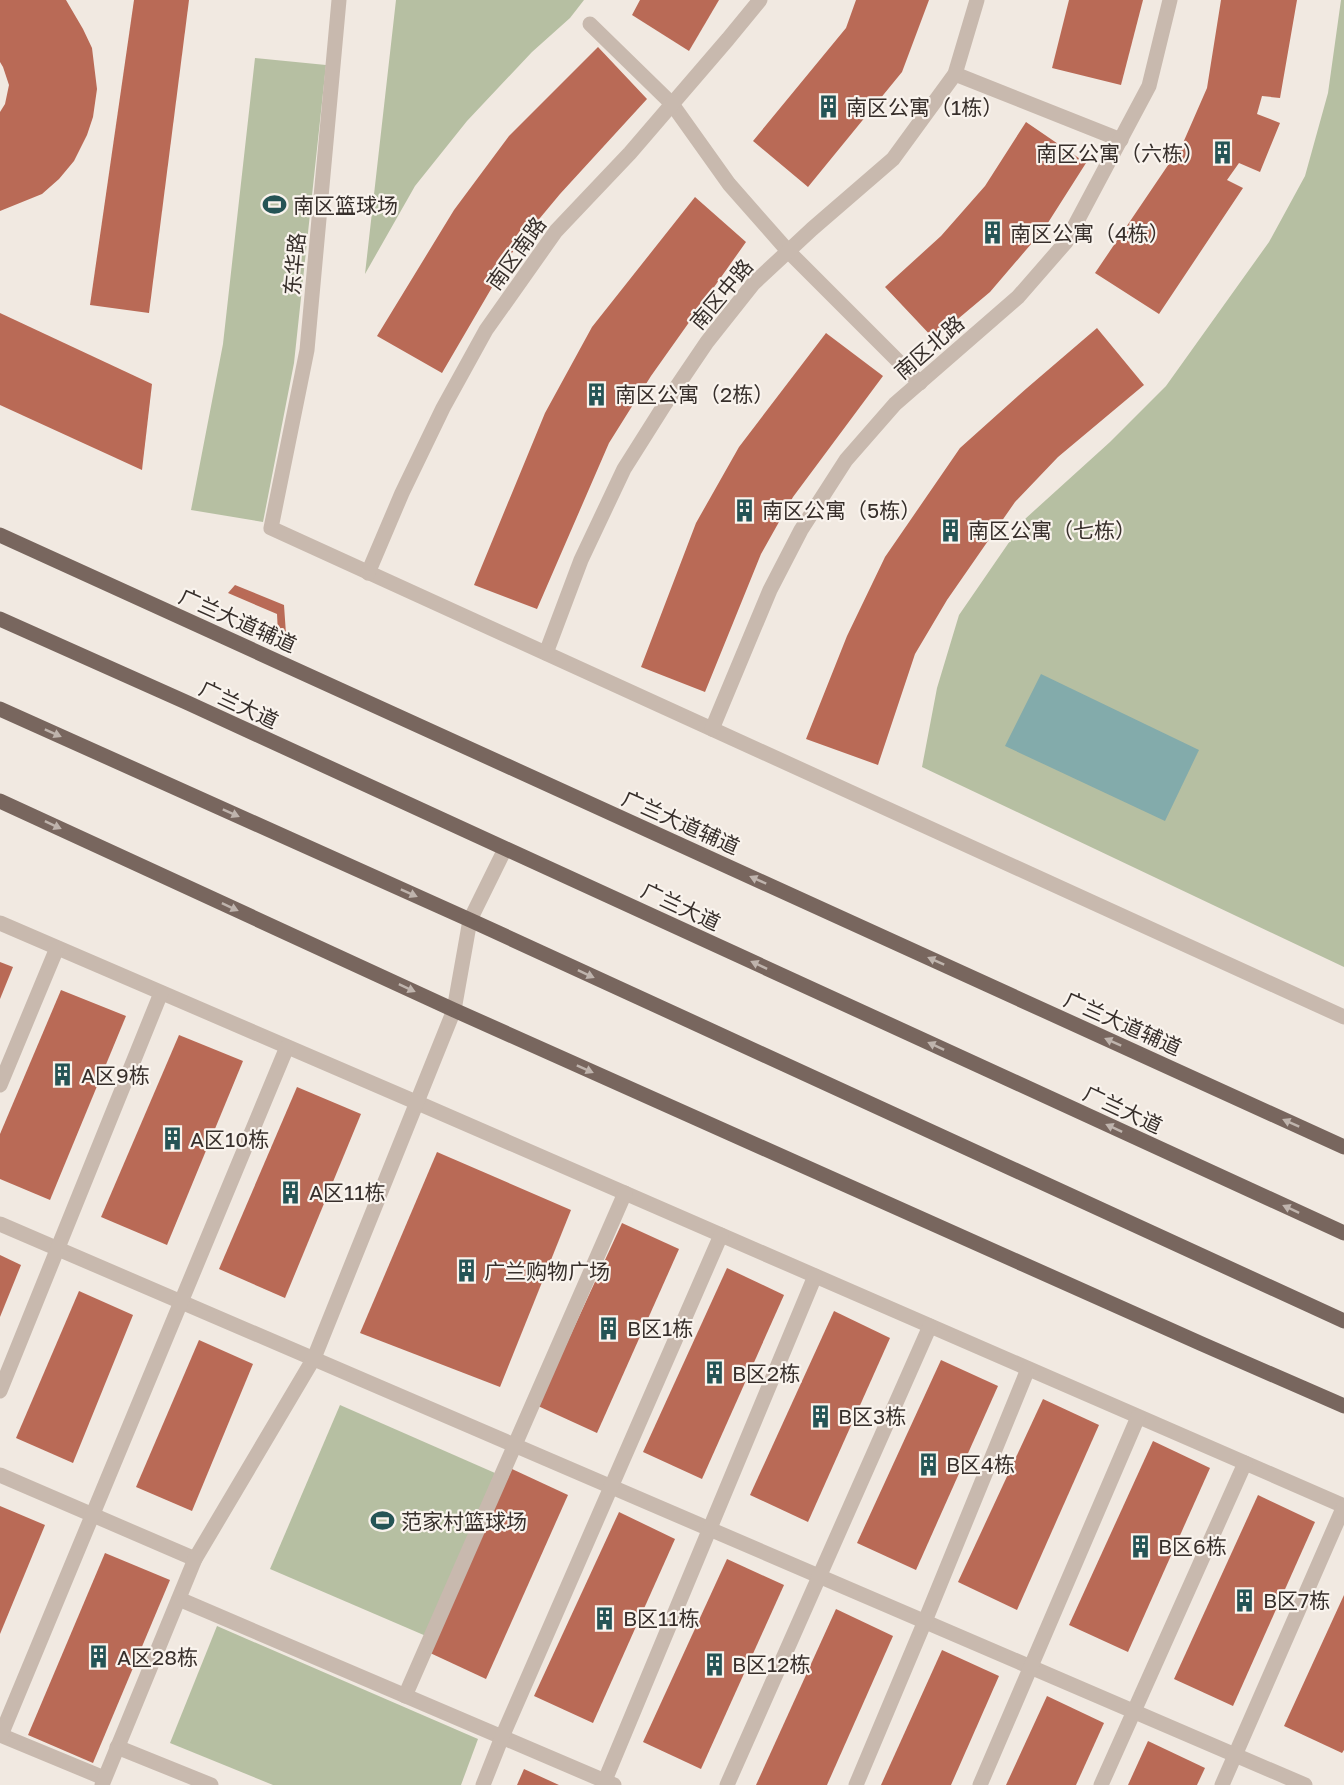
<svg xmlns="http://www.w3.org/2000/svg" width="1344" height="1785" font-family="'Golos Text','Noto Sans SC',sans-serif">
	<rect width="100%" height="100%" fill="#f1e9e1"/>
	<g fill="#b6bfa2">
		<polygon points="396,0 584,0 570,18 532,52 467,121 415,186 365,274"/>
		<polygon points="1341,0 1344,0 1344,967 922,767 937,688 959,615 1025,519 1110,442 1166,386 1269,242 1305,176 1328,93"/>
		<polygon points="255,58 326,65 294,363 263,522 191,510 223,344"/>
		<polygon points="340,1405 495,1473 426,1636 270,1569"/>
		<polygon points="217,1626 478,1739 461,1785 273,1785 170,1743"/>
	</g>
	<polygon fill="#83abab" points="1041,674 1199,750 1165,821 1005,746"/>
	<g fill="#b96a56">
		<polygon points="0,0 66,0 83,29 92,48 97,89 93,117 87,135 74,161 59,179 42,194 0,211 0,112 5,104 9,85 3,67 0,62"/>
		<polygon points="134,0 189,0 149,313 90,305"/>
		<polygon points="640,0 719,0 689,51 632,15"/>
		<polygon points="856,0 929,0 902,72 808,187 753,141 846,28"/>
		<polygon points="1069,0 1143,0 1121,85 1052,68"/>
		<polygon points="1221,0 1297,0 1280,98 1262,96 1257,114 1280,123 1260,172 1239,163 1227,180 1243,188 1159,314 1095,273 1183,143 1207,88"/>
		<polygon points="598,47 647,99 560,194 515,248 442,373 377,336 454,210 509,136"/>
		<polygon points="1026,122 1086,163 1044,229 990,292 934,339 885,287 941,236 985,186"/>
		<polygon points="695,197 746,242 651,376 609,443 537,609 474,585 545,413 592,327"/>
		<polygon points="0,313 152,384 142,470 0,405"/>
		<polygon points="1097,328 1144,385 1058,457 1015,502 947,600 915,654 878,765 806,739 847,636 885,557 960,448 1027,388"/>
		<polygon points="826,333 883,376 793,497 761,554 705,692 641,667 696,523 739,447"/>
		<polygon points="235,585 284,605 286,634 278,634 277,614 228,593"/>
		<polygon points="0,962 13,967 0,999"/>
		<polygon points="61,990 126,1016 50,1200 0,1179 0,1134"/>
		<polygon points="179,1035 243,1061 167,1245 101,1217"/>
		<polygon points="297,1087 361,1114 285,1298 219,1269"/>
		<polygon points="437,1152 571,1210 500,1387 360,1333"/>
		<polygon points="622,1223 679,1249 597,1433 538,1406"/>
		<polygon points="0,1255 21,1265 0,1317"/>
		<polygon points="727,1268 784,1295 702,1479 643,1452"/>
		<polygon points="79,1291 133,1315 73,1463 16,1438"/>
		<polygon points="834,1311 890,1338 808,1522 750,1495"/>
		<polygon points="199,1340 253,1364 192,1511 136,1487"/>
		<polygon points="941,1360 998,1386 916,1570 857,1543"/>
		<polygon points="1043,1399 1099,1425 1017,1610 958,1582"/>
		<polygon points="1153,1441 1210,1468 1128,1652 1069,1625"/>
		<polygon points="512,1469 568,1495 486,1679 428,1652"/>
		<polygon points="1258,1495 1315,1522 1233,1706 1174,1679"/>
		<polygon points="0,1506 45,1525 0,1634"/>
		<polygon points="619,1512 675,1539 593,1723 534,1696"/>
		<polygon points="105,1553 170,1580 93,1763 28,1735"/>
		<polygon points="727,1559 784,1585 701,1769 643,1742"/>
		<polygon points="1344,1595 1344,1750 1342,1753 1284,1726"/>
		<polygon points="836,1609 893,1636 827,1785 756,1785"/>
		<polygon points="942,1650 999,1676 951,1785 881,1785"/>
		<polygon points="1047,1696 1104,1723 1076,1785 1006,1785"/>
		<polygon points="1148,1741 1205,1768 1197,1785 1128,1785"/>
		<polygon points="524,1769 559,1785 517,1785"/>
	</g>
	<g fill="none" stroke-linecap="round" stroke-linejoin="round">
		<g stroke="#c8b9ae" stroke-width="15">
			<polyline points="339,0 307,350 271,528 1344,1017"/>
			<polyline points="590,24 672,104 729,184 788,251 920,383"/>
			<polyline points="955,74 1121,140"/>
			<polyline points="368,573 402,493 443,408 486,330 556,231 630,153 728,39 760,0"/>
			<polyline points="546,653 581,560 624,469 665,404 707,342 753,284 812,229 893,159 955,74 977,0"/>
			<polyline points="712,729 770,590 801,530 846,460 895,404 1018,297 1066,242 1149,86 1170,0"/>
			<polyline points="0,923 418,1103 1344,1506"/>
			<polyline points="0,1085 57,948"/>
			<polyline points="0,1224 1305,1785"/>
			<polyline points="0,1391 161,993"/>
			<polyline points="0,1475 195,1559"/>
			<polyline points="179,1599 614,1785"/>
			<polyline points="405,1696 625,1193"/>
			<polyline points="0,1735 104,1778"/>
			<polyline points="1,1735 287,1047"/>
			<polyline points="117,1747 211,1785"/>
			<polyline points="102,1785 195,1559 314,1358 454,1010 470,920 505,849"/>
			<polyline points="483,1785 502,1737 721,1235"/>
			<polyline points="603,1785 815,1276"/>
			<polyline points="727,1785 930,1326"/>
			<polyline points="856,1785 925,1621 1028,1369"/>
			<polyline points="980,1785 1138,1417"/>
			<polyline points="1101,1785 1245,1463"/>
			<polyline points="1222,1785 1344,1506"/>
		</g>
		<g stroke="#78665e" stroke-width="15">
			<polyline points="0,535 1344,1147"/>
			<polyline points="0,619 188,703 1344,1233"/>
			<polyline points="0,709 470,920 1344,1321"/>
			<polyline points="0,801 454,1010 1202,1344 1344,1406"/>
		</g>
	</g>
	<defs><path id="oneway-solid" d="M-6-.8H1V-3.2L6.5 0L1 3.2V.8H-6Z" transform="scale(1.5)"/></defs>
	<g fill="#bfb4ad">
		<use href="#oneway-solid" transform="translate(53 733) rotate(24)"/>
		<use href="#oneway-solid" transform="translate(231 813) rotate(24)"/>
		<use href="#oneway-solid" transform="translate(53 825) rotate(25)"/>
		<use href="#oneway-solid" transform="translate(758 880) rotate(-156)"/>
		<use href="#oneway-solid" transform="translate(409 893) rotate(24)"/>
		<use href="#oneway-solid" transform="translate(230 907) rotate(25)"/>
		<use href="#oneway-solid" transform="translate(936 961) rotate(-156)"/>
		<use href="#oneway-solid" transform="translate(759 965) rotate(-155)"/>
		<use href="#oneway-solid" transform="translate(586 974) rotate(25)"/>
		<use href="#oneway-solid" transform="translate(407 988) rotate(25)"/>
		<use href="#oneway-solid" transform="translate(1113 1042) rotate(-156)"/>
		<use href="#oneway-solid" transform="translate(936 1046) rotate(-155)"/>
		<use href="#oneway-solid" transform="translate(585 1069) rotate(24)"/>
		<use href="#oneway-solid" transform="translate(1291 1123) rotate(-156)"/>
		<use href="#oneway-solid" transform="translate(1114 1128) rotate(-155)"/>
		<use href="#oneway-solid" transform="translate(1291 1209) rotate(-155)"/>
	</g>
	<defs>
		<symbol id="building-bare" viewBox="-9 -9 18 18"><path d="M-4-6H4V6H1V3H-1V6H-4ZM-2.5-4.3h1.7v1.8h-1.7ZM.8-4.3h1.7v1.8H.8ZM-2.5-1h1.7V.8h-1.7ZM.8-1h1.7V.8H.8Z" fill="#255455" stroke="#f9f3ed" stroke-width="2.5" paint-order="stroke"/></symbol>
		<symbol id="stadium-bare" viewBox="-9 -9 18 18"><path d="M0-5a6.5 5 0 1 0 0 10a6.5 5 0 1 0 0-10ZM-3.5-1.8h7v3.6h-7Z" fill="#255455" stroke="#f9f3ed" stroke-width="2.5" paint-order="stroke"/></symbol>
	</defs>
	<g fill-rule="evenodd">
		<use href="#building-bare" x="812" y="90" width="33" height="33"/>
		<use href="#building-bare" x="1206" y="136" width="33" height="33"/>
		<use href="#stadium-bare" x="258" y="188" width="33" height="33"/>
		<use href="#building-bare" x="976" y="216" width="33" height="33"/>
		<use href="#building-bare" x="580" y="378" width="33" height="33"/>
		<use href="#building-bare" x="728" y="494" width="33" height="33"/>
		<use href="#building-bare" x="934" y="514" width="33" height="33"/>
		<use href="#building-bare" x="46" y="1058" width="33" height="33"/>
		<use href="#building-bare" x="156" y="1122" width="33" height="33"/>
		<use href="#building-bare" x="274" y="1176" width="33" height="33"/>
		<use href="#building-bare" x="450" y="1254" width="33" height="33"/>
		<use href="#building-bare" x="592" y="1312" width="33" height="33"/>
		<use href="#building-bare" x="698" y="1356" width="33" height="33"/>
		<use href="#building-bare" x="804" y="1400" width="33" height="33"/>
		<use href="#building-bare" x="912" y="1448" width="33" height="33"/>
		<use href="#stadium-bare" x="366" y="1504" width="33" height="33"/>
		<use href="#building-bare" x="1124" y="1530" width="33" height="33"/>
		<use href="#building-bare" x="1228" y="1584" width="33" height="33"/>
		<use href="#building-bare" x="588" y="1602" width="33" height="33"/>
		<use href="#building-bare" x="82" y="1640" width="33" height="33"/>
		<use href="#building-bare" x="698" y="1648" width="33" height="33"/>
	</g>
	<g text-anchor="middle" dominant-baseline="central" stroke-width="4.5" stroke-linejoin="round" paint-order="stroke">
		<g font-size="21" fill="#372f2b" stroke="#f9f3ed" text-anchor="start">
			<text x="846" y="107">南区公寓（1栋）</text>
			<text x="1204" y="153" text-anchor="end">南区公寓（六栋）</text>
			<text x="293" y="205">南区篮球场</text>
			<text x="1010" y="233">南区公寓（4栋）</text>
			<text x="615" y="394">南区公寓（2栋）</text>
			<text x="762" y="510">南区公寓（5栋）</text>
			<text x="968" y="530">南区公寓（七栋）</text>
			<text x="81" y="1075">A区9栋</text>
			<text x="190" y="1139">A区10栋</text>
			<text x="309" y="1192">A区11栋</text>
			<text x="484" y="1271">广兰购物广场</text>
			<text x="627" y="1328">B区1栋</text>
			<text x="732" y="1373">B区2栋</text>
			<text x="838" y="1416">B区3栋</text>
			<text x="946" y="1464">B区4栋</text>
			<text x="401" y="1521">范家村篮球场</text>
			<text x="1158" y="1546">B区6栋</text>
			<text x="1263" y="1600">B区7栋</text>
			<text x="623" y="1618">B区11栋</text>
			<text x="117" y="1657">A区28栋</text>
			<text x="732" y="1664">B区12栋</text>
		</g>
		<g font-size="21" fill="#372f2b" stroke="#f9f3ed">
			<text transform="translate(516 253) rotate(-54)">南区南路</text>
			<text transform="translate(294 264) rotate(-85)">东华路</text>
			<text transform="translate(721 294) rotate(-50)">南区中路</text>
			<text transform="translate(929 347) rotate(-41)">南区北路</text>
			<text transform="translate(238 620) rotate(24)">广兰大道辅道</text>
			<text transform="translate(239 704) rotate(25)">广兰大道</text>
			<text transform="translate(681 822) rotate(24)">广兰大道辅道</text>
			<text transform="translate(681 906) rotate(25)">广兰大道</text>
			<text transform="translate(1123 1023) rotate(24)">广兰大道辅道</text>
			<text transform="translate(1123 1109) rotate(25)">广兰大道</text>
		</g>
	</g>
</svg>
